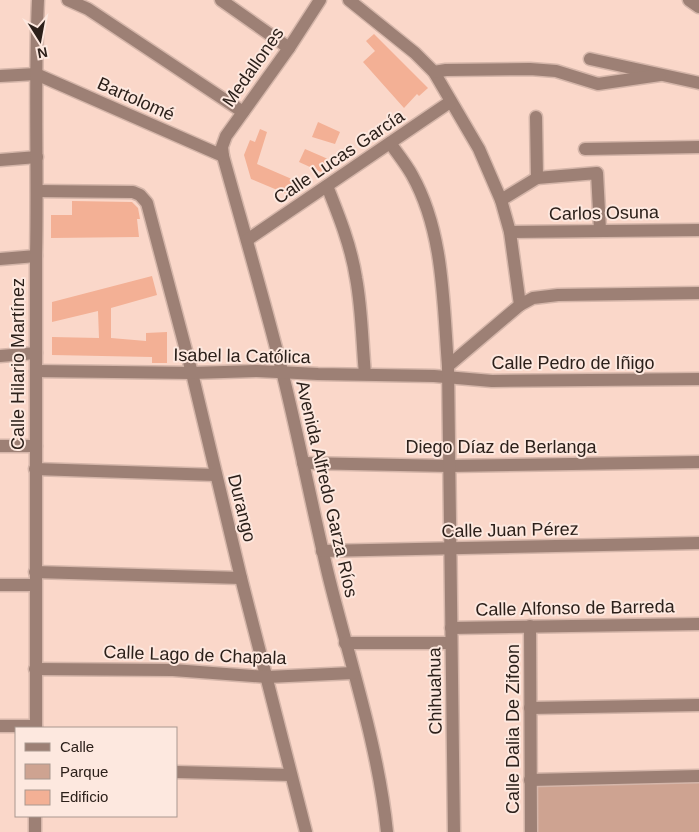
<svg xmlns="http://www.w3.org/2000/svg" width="699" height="832" font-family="Helvetica,sans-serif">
	<rect width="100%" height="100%" fill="#fad7c9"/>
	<polygon fill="#cea391" points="699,776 699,832 531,832 530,780"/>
	<g fill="#f3b095">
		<polygon points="374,34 428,88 419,96 417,94 404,108 363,62 375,51 366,41"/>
		<polygon points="318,122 340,132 335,144 312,137"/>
		<polygon points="260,129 267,132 257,164 301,183 294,197 251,179 244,155 250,140 255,142"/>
		<polygon points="305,149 328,159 321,172 299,162"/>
		<polygon points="72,201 132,202 138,208 140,219 137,219 139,237 51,238 51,215 72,215"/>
		<polygon points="152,276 157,295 111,308 111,338 146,341 146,333 167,332 167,363 152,363 152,357 52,355 52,337 99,338 98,311 52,322 52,302"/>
	</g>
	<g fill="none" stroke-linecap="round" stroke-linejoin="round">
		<defs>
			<g id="minor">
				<polyline points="68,0 88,9 243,112"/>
				<polyline points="221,0 289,48"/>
				<path d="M320,0L289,48L226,136L222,147L223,156C243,228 264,299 282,371C299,439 312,507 328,574C349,660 378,744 387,832"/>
				<polyline points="349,0 415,53 434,72 479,149 501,200 510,232 520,305"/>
				<polyline points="689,0 699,7"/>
				<polyline points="590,59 699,83"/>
				<polyline points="434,72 446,70 530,69 556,71 598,84 660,75"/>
				<polyline points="0,76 36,74 223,156"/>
				<polyline points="536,117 537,178"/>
				<path d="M390,143C397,153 406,164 412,175C444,232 443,302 448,366"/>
				<polyline points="585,149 699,147"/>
				<polyline points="0,160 37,157"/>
				<path d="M327,186C339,216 351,246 356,278C362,310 362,342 365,374"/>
				<polyline points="37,191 133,192 140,195 147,203 192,373 241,578 306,832"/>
				<polyline points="501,200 537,178 597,173 600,230"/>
				<polyline points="510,232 699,230"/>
				<polyline points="247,240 450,102"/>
				<polyline points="0,259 36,256"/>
				<polyline points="0,356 36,353"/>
				<polyline points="36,371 192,373 257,371 318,374 434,376 492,381 699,379"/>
				<polyline points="0,446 36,446"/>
				<polyline points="303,463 449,466 699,462"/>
				<polyline points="35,469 216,475"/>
				<polyline points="322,551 699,543"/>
				<polyline points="35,572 241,578"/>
				<polyline points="0,585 35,585"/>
				<polyline points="530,626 531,832"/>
				<polyline points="451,628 699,624"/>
				<polyline points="345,643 451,643"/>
				<polyline points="35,669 173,670 267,677 353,673"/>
				<polyline points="530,708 699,705"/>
				<polyline points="0,726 36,726"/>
				<path d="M36,728V256C38,171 34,85 38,0"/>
				<polyline points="176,772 291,775"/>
				<polyline points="530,780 699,776"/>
				<polyline points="35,832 35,816"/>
				<polyline points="454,832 448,366 520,305 533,298 558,295 699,293"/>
			</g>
		</defs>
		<use href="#minor" stroke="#d5b6aa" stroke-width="15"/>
		<use href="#minor" stroke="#9d8075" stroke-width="12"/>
	</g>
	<g text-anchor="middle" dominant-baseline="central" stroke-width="4" stroke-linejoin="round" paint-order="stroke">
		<g font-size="18" fill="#2c201a" stroke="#fde8df">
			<text transform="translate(253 67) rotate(-55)">Medallones</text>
			<text transform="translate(136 99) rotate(24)">Bartolomé</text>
			<text transform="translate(339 157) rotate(-34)">Calle Lucas García</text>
			<text transform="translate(604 213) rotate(-1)">Carlos Osuna</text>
			<text transform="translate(242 356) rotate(1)">Isabel la Católica</text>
			<text x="573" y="363">Calle Pedro de Iñigo</text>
			<text transform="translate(18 364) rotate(-90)">Calle Hilario Martínez</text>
			<text x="501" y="447">Diego Díaz de Berlanga</text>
			<text transform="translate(327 489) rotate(77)">Avenida Alfredo Garza Ríos</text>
			<text transform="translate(242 508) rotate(76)">Durango</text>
			<text transform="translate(510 530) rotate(-1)">Calle Juan Pérez</text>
			<text transform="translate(575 608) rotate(-1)">Calle Alfonso de Barreda</text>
			<text transform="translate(195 655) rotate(2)">Calle Lago de Chapala</text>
			<text transform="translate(435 691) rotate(-91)">Chihuahua</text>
			<text transform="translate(513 729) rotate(-90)">Calle Dalia De Zifoon</text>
		</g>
	</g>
	<rect x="15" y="727" width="162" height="90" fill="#fde8df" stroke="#a99890"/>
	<rect x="25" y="743" width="25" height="8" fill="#9d8075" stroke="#a99890"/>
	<text x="60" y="752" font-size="15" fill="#2c201a">Calle</text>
	<rect x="25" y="764" width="25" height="15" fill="#cea391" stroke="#a99890"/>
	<text x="60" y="777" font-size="15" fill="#2c201a">Parque</text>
	<rect x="25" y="790" width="25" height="15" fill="#f3b095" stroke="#a99890"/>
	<text x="60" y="802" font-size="15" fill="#2c201a">Edificio</text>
	<g transform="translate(40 40) rotate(169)" stroke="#fde8df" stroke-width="4" paint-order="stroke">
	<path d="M0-4L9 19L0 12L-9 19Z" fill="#2c201a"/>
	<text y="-8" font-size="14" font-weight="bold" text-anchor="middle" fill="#2c201a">N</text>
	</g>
</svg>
